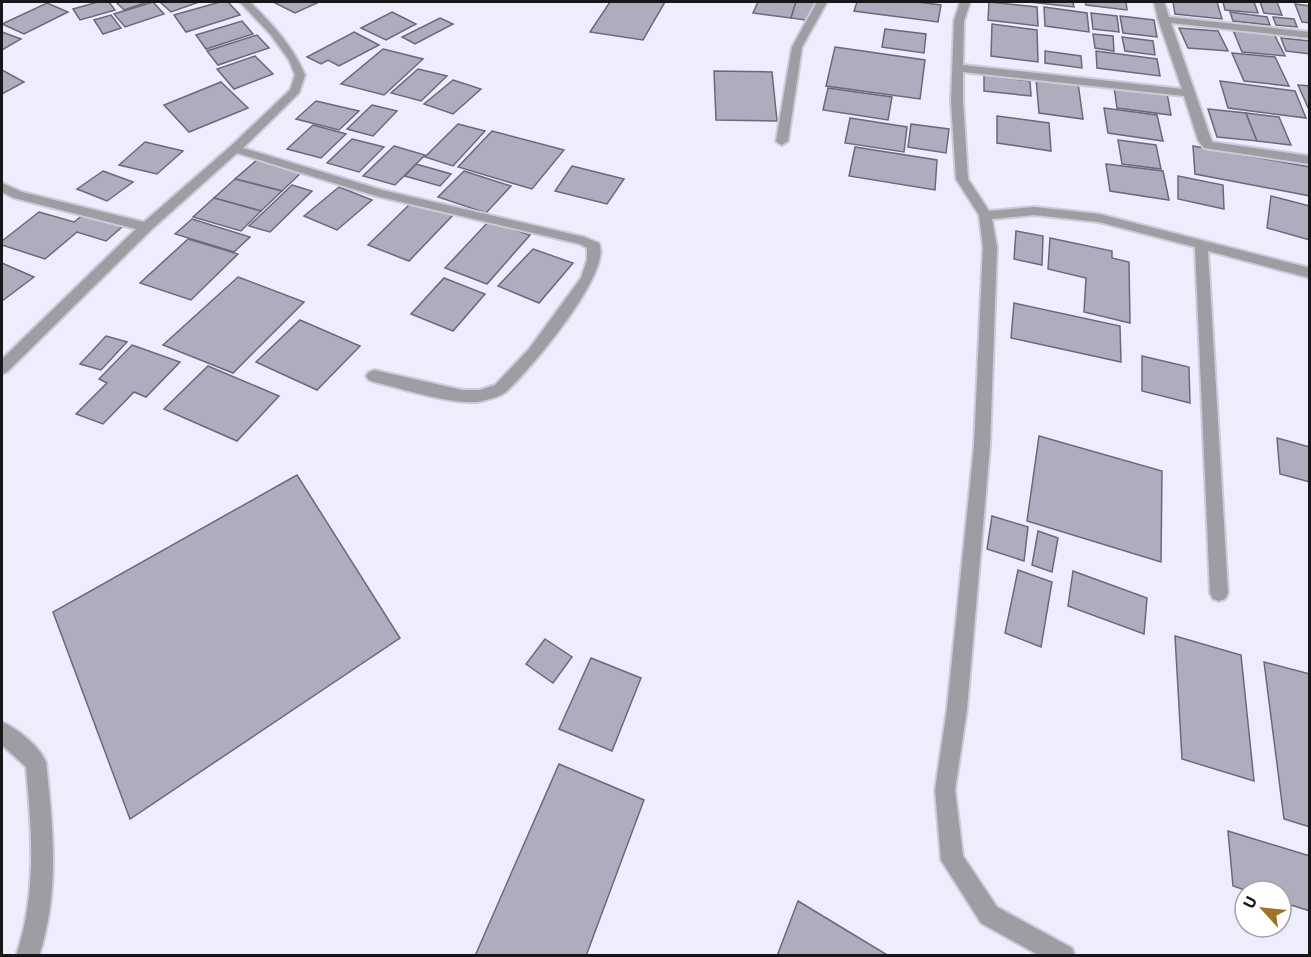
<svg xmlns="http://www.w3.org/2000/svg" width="1311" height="957" font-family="'IBM Plex Sans',sans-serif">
	<rect width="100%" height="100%" fill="#eeedfd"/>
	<g fill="#aeadbd" stroke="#6a6977" stroke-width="1.5">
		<polygon points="98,2 109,2 115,10 80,20 73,9"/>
		<polygon points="116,2 148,2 124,10"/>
		<polygon points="153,2 164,14 125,27 114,14"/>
		<polygon points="160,2 199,2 171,12"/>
		<polygon points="220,2 228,2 240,15 186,32 174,15"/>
		<polygon points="279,2 319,2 295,13 275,3"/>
		<polygon points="610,2 665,2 643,40 590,32"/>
		<polygon points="758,2 796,2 791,18 753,13"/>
		<polygon points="796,2 818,2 812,21 791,18"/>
		<polygon points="857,2 917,2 941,5 938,22 854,11"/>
		<polygon points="989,2 1037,7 1038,26 988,20"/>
		<polygon points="1029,2 1073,2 1074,7"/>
		<polygon points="1085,2 1126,2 1127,10 1086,5"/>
		<polygon points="1173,2 1217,2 1222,19 1175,14"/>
		<polygon points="1223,2 1254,2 1258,13 1225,10"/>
		<polygon points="1260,2 1277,2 1282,15 1264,13"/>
		<polygon points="47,3 68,12 24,34 2,24"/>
		<polygon points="1295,4 1310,6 1310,23 1302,22"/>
		<polygon points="1044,7 1087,13 1089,32 1045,26"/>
		<polygon points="392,12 416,24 386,40 361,28"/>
		<polygon points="1230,12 1267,17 1270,25 1233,21"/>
		<polygon points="1091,13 1117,16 1119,32 1093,29"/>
		<polygon points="111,15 121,28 103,34 94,20"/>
		<polygon points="1120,16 1154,20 1157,37 1123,33"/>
		<polygon points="1273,17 1294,19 1297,27 1276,25"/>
		<polygon points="440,18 453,24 415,44 402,37"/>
		<polygon points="242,21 253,34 206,49 196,35"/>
		<polygon points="992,24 1037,30 1038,62 991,56"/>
		<polygon points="1179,28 1218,31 1228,51 1188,48"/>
		<polygon points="885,29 926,34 924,53 882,47"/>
		<polygon points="1233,30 1274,34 1285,56 1242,52"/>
		<polygon points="2,32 21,39 2,50"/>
		<polygon points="354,32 379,45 339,66 328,60 321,64 307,57"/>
		<polygon points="1093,34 1113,36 1114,51 1095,48"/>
		<polygon points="257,35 269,48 218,65 207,51"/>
		<polygon points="1122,37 1153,41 1155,55 1125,51"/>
		<polygon points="1281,38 1310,41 1310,54 1286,51"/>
		<polygon points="835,47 925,60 920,99 826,86"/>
		<polygon points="383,49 423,59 384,95 341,84"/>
		<polygon points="1045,51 1081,56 1082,68 1045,63"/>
		<polygon points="1096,51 1157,59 1160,76 1097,68"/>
		<polygon points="1232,53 1275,57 1289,86 1244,81"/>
		<polygon points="255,56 273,74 234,89 217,69"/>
		<polygon points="418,69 447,76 421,101 391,93"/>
		<polygon points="2,70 24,82 2,94"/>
		<polygon points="714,71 772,72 777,121 716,120"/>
		<polygon points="984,75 1030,81 1031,96 984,91"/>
		<polygon points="1036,78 1078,83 1083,119 1039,113"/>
		<polygon points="453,80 481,89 453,114 424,104"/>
		<polygon points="1220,81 1295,91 1306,118 1228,108"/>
		<polygon points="221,82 248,108 189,132 164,105"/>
		<polygon points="1298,85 1310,86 1310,112"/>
		<polygon points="1114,87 1167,93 1171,115 1117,108"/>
		<polygon points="828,88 892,97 888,120 823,110"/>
		<polygon points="316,101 359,111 339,130 296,119"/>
		<polygon points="372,105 397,111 373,136 347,129"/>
		<polygon points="1104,108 1157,115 1163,141 1108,133"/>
		<polygon points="1208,109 1246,113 1257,141 1217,137"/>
		<polygon points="1246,113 1279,117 1291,145 1257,141"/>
		<polygon points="997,116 1049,123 1051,151 997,143"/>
		<polygon points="850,118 907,127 904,152 845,143"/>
		<polygon points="458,124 485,131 453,166 425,157"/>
		<polygon points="911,124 949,129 946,153 908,147"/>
		<polygon points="313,125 346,134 321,158 287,149"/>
		<polygon points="492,131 564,150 532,189 458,167"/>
		<polygon points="352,139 384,147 359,172 327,163"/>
		<polygon points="1118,140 1156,145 1161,169 1122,164"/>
		<polygon points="145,142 183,151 157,174 119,165"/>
		<polygon points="394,146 425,155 395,185 363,176"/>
		<polygon points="1193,146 1310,167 1310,196 1195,174"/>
		<polygon points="855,147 937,160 935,190 849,176"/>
		<polygon points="257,160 302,172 282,191 235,179"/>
		<polygon points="416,164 451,174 440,186 405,176"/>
		<polygon points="1106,164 1163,171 1169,200 1110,191"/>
		<polygon points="572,166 624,179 607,204 555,191"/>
		<polygon points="103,171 133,182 107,201 77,189"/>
		<polygon points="464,171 511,186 486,213 438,197"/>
		<polygon points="1178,176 1223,185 1224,209 1178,199"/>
		<polygon points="235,179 282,191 261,211 214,198"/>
		<polygon points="292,185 312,191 270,232 249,226"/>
		<polygon points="339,187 372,200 337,230 304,216"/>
		<polygon points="1271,196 1310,206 1310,240 1267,228"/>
		<polygon points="214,198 261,211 241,231 193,217"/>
		<polygon points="413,201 453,215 409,261 368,245"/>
		<polygon points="39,212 74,222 84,214 123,226 106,241 77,232 45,259 2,245 2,241"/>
		<polygon points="192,219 250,237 234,252 175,234"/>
		<polygon points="489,221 530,235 487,284 445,268"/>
		<polygon points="1016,231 1043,236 1042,265 1014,259"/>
		<polygon points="1050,238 1112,251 1112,258 1129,262 1130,323 1084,312 1086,278 1048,269"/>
		<polygon points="188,239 238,254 191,300 140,283"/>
		<polygon points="533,249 573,263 539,303 498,286"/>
		<polygon points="2,263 34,277 2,301"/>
		<polygon points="238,277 304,302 233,373 163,345"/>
		<polygon points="444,278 485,294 453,331 411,314"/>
		<polygon points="1014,303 1120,326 1121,362 1011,338"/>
		<polygon points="300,320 360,346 317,390 256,362"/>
		<polygon points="106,336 127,342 101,370 80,364"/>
		<polygon points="132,345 180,362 146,397 134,392 103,424 76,414 107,383 99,379"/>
		<polygon points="1142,356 1189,367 1190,403 1142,391"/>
		<polygon points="208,366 279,396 237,441 164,409"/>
		<polygon points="1039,436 1162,471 1161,562 1027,521"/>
		<polygon points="1277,438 1310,447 1310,482 1280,474"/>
		<polygon points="297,475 400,638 130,819 53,612"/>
		<polygon points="992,516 1028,527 1024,561 987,549"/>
		<polygon points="1038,531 1058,538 1052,572 1032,565"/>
		<polygon points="1018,570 1052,582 1041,647 1005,633"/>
		<polygon points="1073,571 1147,598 1144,634 1068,606"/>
		<polygon points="1175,636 1241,655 1254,781 1182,759"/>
		<polygon points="545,639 572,657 553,683 526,664"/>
		<polygon points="591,658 641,678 612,751 559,729"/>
		<polygon points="1264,662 1310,674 1310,827 1284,819"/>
		<polygon points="559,764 644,800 586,956 475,956"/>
		<polygon points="1228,831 1310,856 1310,911 1281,902 1281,891 1248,891 1233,886"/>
		<polygon points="798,901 889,956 777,956"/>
	</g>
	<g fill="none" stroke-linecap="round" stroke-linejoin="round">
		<defs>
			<g id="minor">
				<path d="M240,2H250C272,24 293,46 305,75L299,93L243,148L382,190L584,237L599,243C613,272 530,370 507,391C502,396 490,399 482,401C458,407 400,388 374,382L369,380L366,376L369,372L374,370L462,390H480L495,385L529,349L581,278L587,260V248L580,244L376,196L237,153L151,230L7,372L2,374V359L136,229L14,198L2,192V183L22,192L144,222L231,146L290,90L295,75L289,60L271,35Z"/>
				<polygon points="817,2 827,2 802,47 788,141 782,145 778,143 776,141 792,47"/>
				<polygon points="960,2 970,2 964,21 963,65 1182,89 1158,19 1154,2 1164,2 1169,17 1310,32 1310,38 1171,23 1212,142 1310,156 1310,164 1204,148 1198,140 1184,96 963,72 963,101 968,179 989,211 1034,207 1099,214 1310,268 1310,278 1208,251 1228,593 1225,599 1219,601 1213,599 1210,593 1195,247 1099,222 1034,215 992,219 997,247 990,446 967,709 955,790 963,856 997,907 1072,948 1075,956 1040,956 981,923 941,860 935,790 947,709 974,446 983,247 979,215 956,179 951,101 954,21"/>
				<path d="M2,722C17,728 40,747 46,762C53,828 60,891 39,956H16C37,893 32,832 26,767L2,745Z"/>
			</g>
		</defs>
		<use href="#minor" stroke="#cbcbd9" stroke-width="4"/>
		<use href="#minor" fill="#9e9da4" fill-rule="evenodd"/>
	</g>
	<rect width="1311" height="957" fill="none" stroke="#16161b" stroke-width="6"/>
	<g transform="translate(1263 909) rotate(297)"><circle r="28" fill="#ffffff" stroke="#a2a2a4" stroke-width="1.5"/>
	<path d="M0-4.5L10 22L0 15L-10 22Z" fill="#9e7322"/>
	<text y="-9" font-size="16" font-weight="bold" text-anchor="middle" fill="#16161b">U</text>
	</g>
</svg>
